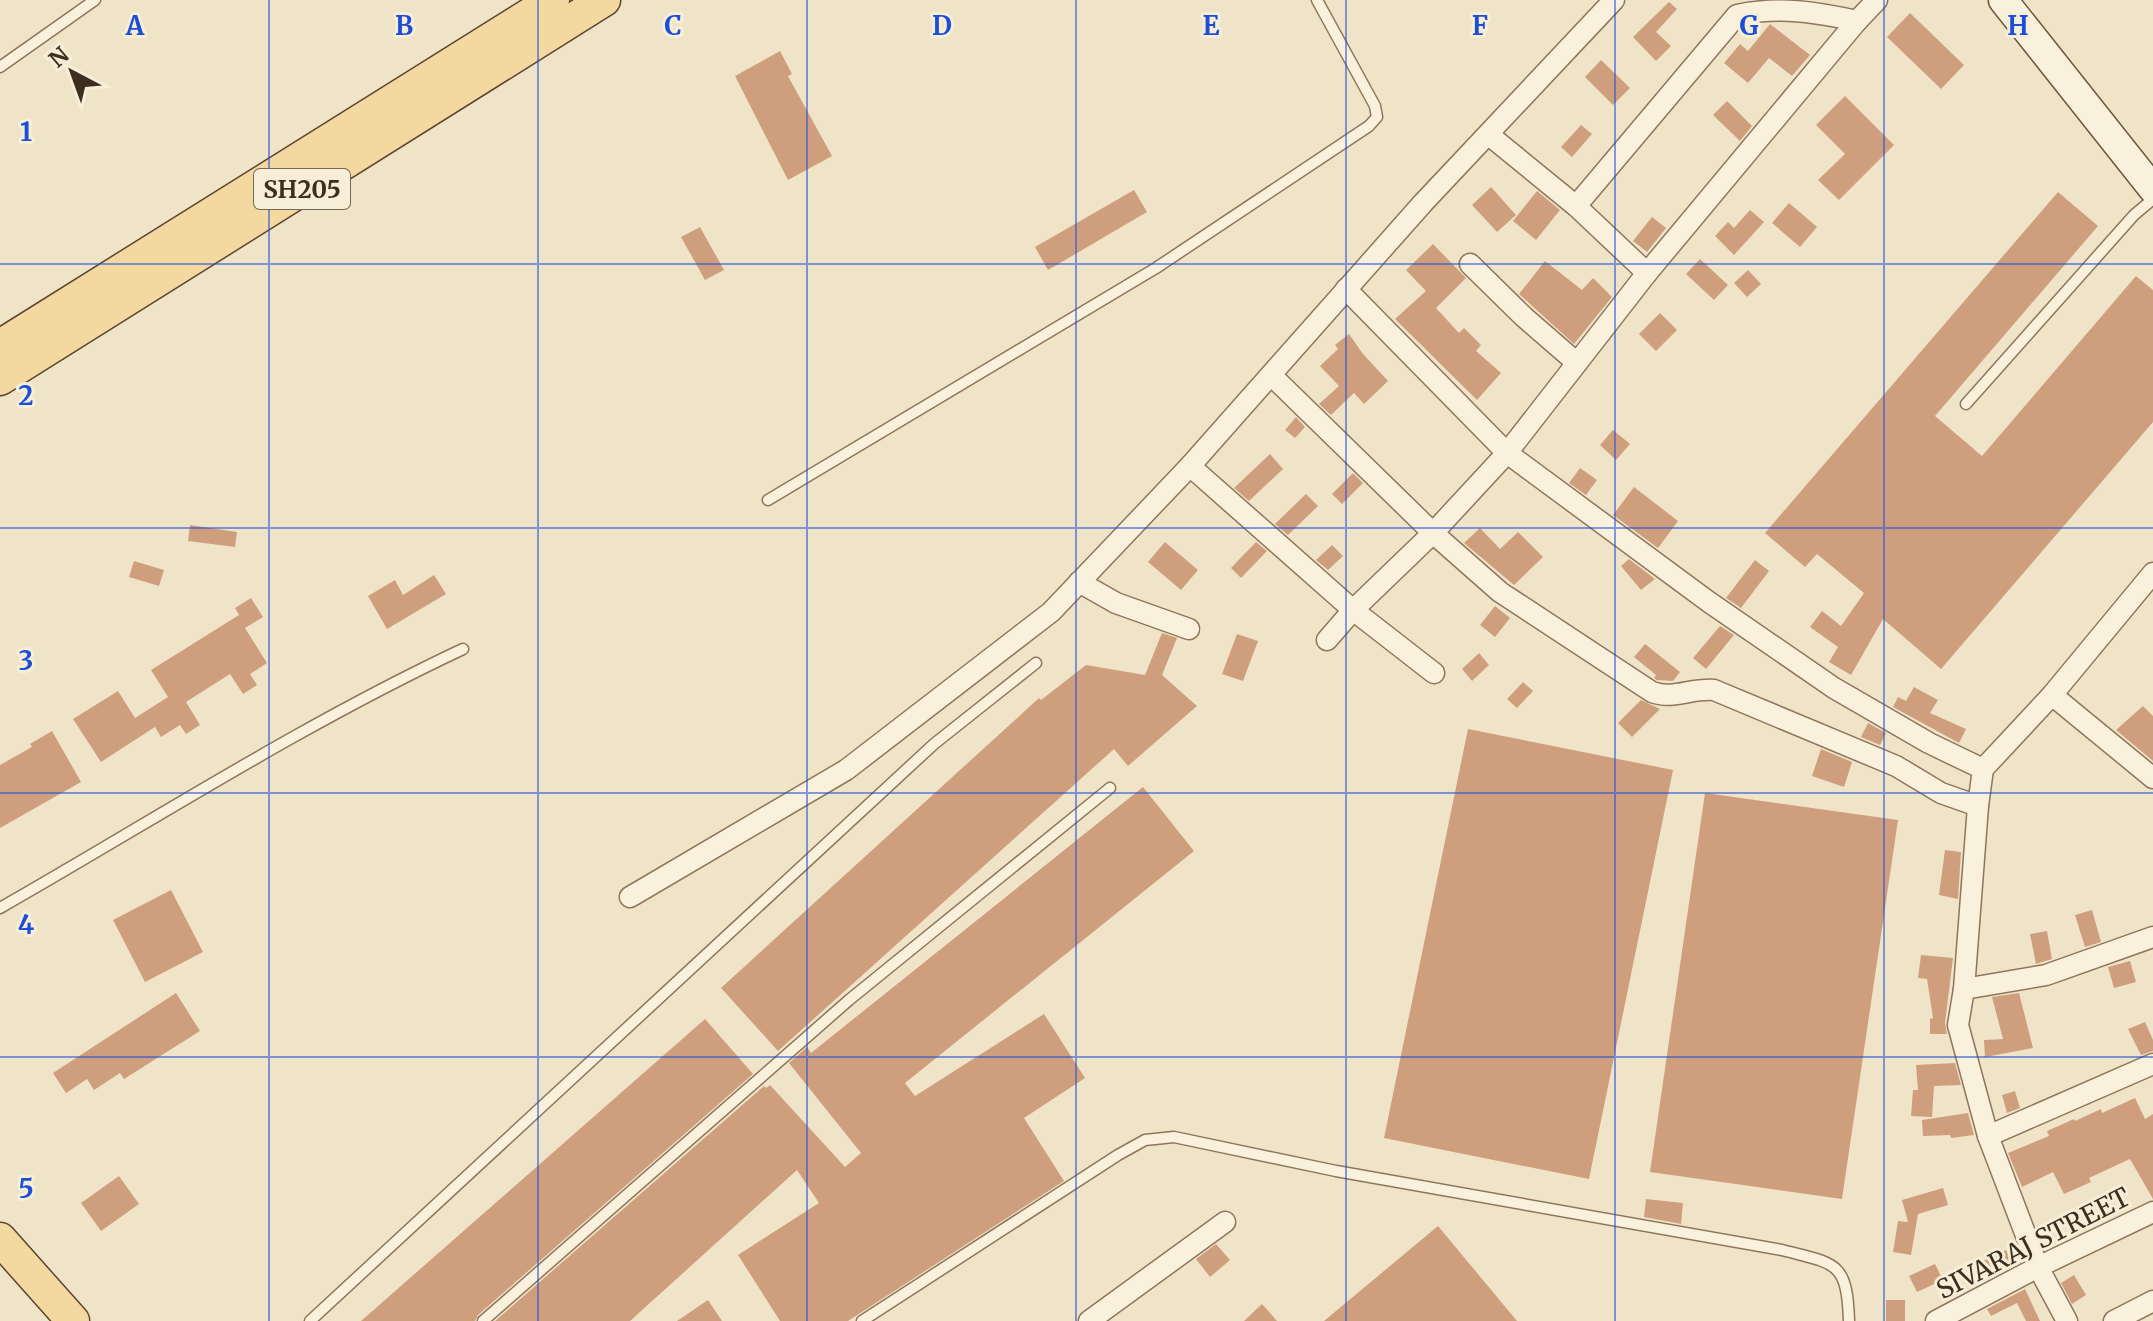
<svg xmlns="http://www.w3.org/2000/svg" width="2153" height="1321" font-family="Merriweather,serif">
	<rect width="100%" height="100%" fill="#f0e4c8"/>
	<g fill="#cf9f7d">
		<polygon points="1669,2 1677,9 1656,32 1671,46 1656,61 1633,37"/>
		<polygon points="1910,13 1964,65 1941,89 1887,37"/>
		<polygon points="1770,24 1810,55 1792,76 1769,58 1748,83 1724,63 1740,44 1748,51"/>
		<polygon points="780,51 792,74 788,76 832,156 788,180 735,76"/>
		<polygon points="1601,60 1630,88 1613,105 1585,77"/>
		<polygon points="1845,96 1894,145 1839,200 1818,180 1845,154 1816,125"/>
		<polygon points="1727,101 1752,126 1740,141 1713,115"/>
		<polygon points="1581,125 1592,134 1572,157 1561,147"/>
		<polygon points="1491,187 1516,215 1497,232 1472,205"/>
		<polygon points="1134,190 1147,212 1048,270 1035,247"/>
		<polygon points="1537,191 1560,210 1536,240 1513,221"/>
		<polygon points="2058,192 2098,226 1935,416 1982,456 2136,276 2153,290 2153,422 1941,669 1883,619 1851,675 1829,662 1838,647 1810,627 1822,611 1841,626 1864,593 1817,554 1805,567 1765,533"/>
		<polygon points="1789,203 1817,227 1800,247 1772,223"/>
		<polygon points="1750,210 1764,222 1734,255 1715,236 1728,222 1734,228"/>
		<polygon points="1652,217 1666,228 1647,252 1633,241"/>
		<polygon points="700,227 724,270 705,280 681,237"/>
		<polygon points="1433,244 1466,278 1436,308 1459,333 1464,328 1481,345 1476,351 1501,373 1477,400 1395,319 1426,291 1406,270"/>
		<polygon points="1700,259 1728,285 1714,300 1686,274"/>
		<polygon points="1545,261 1582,290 1593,278 1612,297 1574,344 1519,294"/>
		<polygon points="1748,270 1761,284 1747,297 1734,283"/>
		<polygon points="1660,313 1677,330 1656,351 1639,334"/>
		<polygon points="1349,334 1363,354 1388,381 1364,404 1354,393 1331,415 1319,404 1339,386 1320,366 1338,349 1335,345"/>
		<polygon points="1296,417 1305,427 1295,438 1285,430"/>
		<polygon points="1613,430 1630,444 1616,460 1600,445"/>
		<polygon points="1270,454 1283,469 1249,501 1234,488"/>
		<polygon points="1580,468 1597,480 1586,495 1569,483"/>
		<polygon points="1353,473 1363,483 1342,504 1332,494"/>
		<polygon points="1634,487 1678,521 1658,548 1613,515"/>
		<polygon points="1306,494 1318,506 1288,535 1275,524"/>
		<polygon points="190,525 237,532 235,547 188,541"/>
		<polygon points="1480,528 1500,549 1518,532 1543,557 1514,585 1464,543"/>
		<polygon points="1165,542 1198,570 1181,590 1148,562"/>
		<polygon points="1256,542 1267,551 1241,578 1231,568"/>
		<polygon points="1332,545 1343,556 1328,570 1316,560"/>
		<polygon points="1629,559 1655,579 1641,590 1621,566"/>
		<polygon points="1755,560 1769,571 1741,608 1726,598"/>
		<polygon points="134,561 164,570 159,586 129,577"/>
		<polygon points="434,575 446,594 387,629 368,596 395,580 403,595"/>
		<polygon points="251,598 263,617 245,628 267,663 250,674 257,685 243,694 230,674 186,702 200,725 186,734 180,725 161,737 155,727 101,762 73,719 118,691 135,718 168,697 151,670 239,615 235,608"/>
		<polygon points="1495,606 1510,618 1495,637 1480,625"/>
		<polygon points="1720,626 1734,635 1706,669 1693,658"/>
		<polygon points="1162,633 1177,638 1162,675 1197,706 1128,766 1114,749 778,1051 721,988 1039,698 1041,700 1086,665 1145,675"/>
		<polygon points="1237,634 1258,641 1243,681 1222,674"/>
		<polygon points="1645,644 1680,672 1673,681 1657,680 1654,678 1656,675 1634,657"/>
		<polygon points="1479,653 1489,665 1472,681 1462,669"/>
		<polygon points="1523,682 1533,691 1517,708 1507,699"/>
		<polygon points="1914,687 1938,700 1930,713 1966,729 1959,743 1893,707 1898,697 1906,701"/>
		<polygon points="1641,700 1660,709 1632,737 1618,723"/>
		<polygon points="2143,706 2153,716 2153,761 2116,730"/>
		<polygon points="1868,723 1886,733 1880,745 1861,737"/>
		<polygon points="1468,729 1673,770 1589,1179 1384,1138"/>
		<polygon points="52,731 81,782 0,828 0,765 32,747 30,744"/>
		<polygon points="1821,749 1852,762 1844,787 1812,776"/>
		<polygon points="1143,787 1194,851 905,1083 915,1096 1044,1014 1085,1078 1024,1118 1064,1181 848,1321 780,1321 738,1255 819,1203 797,1170 630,1321 495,1321 764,1086 766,1088 770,1085 845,1167 861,1153 789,1063 807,1047 811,1053"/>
		<polygon points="1705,793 1898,820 1842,1199 1650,1172"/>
		<polygon points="1945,850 1961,852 1958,899 1939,895"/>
		<polygon points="171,890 203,952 145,982 113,920"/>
		<polygon points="2092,910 2101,942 2085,947 2075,915"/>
		<polygon points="2047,931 2052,959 2036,964 2030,934"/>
		<polygon points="1921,955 1953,958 1945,1023 1947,1034 1930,1034 1930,1019 1933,1018 1927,979 1918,978"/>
		<polygon points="2130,961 2136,982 2114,988 2108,967"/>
		<polygon points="176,993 200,1031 124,1079 120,1073 94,1090 87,1079 66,1093 53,1073"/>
		<polygon points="2019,993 2033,1048 1985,1057 1984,1040 2003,1039 1992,997"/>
		<polygon points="705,1019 753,1074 478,1315 475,1321 361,1321"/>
		<polygon points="2145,1022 2153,1040 2153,1051 2141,1055 2128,1029"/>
		<polygon points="1955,1063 1961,1085 1934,1086 1932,1117 1911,1116 1913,1090 1918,1090 1916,1065"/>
		<polygon points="2015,1091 2020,1108 2007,1113 2002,1095"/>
		<polygon points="2135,1098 2145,1119 2153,1114 2153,1199 2130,1159 2089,1178 2091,1182 2064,1194 2053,1172 2022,1187 2008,1153 2049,1136 2047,1131 2074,1119 2075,1121 2101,1109 2102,1113"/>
		<polygon points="1968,1113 1974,1135 1951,1138 1950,1135 1923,1136 1922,1120"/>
		<polygon points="119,1176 139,1204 101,1231 81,1203"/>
		<polygon points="1943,1188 1948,1205 1918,1214 1911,1255 1893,1252 1898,1221 1908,1222 1902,1200"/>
		<polygon points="1646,1199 1683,1203 1681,1224 1644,1217"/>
		<polygon points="1438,1226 1517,1321 1324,1321"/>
		<polygon points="1216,1244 1230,1260 1210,1277 1196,1259"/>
		<polygon points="2006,1250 2013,1265 1991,1277 1983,1261"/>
		<polygon points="1935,1264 1943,1280 1917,1292 1909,1276"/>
		<polygon points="2074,1275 2086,1295 2072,1304 2061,1283"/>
		<polygon points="2025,1289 2040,1321 2026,1321 2017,1303 1991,1316 1987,1309"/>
		<polygon points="708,1300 722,1321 677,1321"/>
		<rect x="1886" y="1300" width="19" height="21"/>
		<polygon points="1262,1304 1277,1321 1244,1321"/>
	</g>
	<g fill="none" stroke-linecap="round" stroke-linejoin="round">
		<defs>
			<g id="service">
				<polyline points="0,67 95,0"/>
				<polyline points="1966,404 2134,215 2153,199"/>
				<polyline points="768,500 1156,268 1369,126 1377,117 1375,106 1317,0"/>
				<path d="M0,908C154,820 303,724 463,649"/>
				<polyline points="310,1321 934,744 1036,663"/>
				<polyline points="483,1321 849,1000 1110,788"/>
				<path d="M862,1321L1118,1155L1145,1140L1174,1137L1336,1171L1782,1250C1836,1264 1847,1261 1849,1321"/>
			</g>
			<g id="minor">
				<polyline points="1489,135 1576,206 1647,273"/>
				<path d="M1576,206L1737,15C1779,6 1816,12 1857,21"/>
				<polyline points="1470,264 1524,317 1577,363"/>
				<polyline points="1346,289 1507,453 1709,602 1834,688 1929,743 1983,769"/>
				<path d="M1271,375L1433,533L1500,592L1652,692C1674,700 1690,688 1714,690L1896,766L1941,793L1978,806"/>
				<polyline points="1190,466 1353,610 1434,673"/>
				<polyline points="1079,582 1116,603 1189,629"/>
				<polyline points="1327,640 1353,610 1433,533 1507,453 1647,273 1857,21 1877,0"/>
				<polyline points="2052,695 2153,778"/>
				<polyline points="630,897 846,770 1051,612 1190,466 1423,203 1614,0"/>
				<polyline points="1964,989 2046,975 2153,937"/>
				<polyline points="1988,1136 2153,1064"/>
				<polyline points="1089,1321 1225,1222"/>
				<polyline points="1936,1321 2038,1267 2153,1212"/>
				<polyline points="2067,1321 2038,1267 1988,1136 1958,1025 1964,989 1978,806 1983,769 2052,695 2153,573"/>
				<polyline points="2114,1321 2153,1301"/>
			</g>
			<polyline id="secondary" points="2003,0 2153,189"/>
			<g id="primary">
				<polyline points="0,346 553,0"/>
				<polyline points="0,379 604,0"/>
				<polyline points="0,1239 73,1321"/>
			</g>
		</defs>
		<use href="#service" stroke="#8d765c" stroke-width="13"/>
		<use href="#minor" stroke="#8d765c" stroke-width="23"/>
		<use href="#secondary" stroke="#6f573f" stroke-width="31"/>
		<use href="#primary" stroke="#5b4430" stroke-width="35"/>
		<use href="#service" stroke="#faf1dc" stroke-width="10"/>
		<use href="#minor" stroke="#faf1dc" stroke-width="20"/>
		<use href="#secondary" stroke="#faf1dc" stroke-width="28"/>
		<use href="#primary" stroke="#f3d9a0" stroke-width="32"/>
	</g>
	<path fill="none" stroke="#1d4ed8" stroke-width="2" stroke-opacity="0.55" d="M269,0V1321M538,0V1321M807,0V1321M1076,0V1321M1346,0V1321M1615,0V1321M1884,0V1321M0,264H2153M0,528H2153M0,793H2153M0,1057H2153"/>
	<g text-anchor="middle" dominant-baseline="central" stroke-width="6" stroke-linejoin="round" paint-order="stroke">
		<rect fill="#f7eed8" stroke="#756857" stroke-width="2" x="254" y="169" width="96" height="40" rx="6"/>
		<g font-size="24" font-weight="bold" fill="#3d2e20">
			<text x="302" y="189">SH205</text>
		</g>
		<g font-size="26" fill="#3d2e20" stroke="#f7eed8">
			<text transform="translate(2033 1243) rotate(-27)">SIVARAJ STREET</text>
		</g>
	</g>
	<g font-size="26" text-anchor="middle" font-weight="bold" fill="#1d4ed8" stroke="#f7eed8" stroke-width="6" stroke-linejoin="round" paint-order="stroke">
		<text x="135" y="35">A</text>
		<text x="404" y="35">B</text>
		<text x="673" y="35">C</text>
		<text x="942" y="35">D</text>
		<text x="1211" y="35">E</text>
		<text x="1480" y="35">F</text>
		<text x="1749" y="35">G</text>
		<text x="2018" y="35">H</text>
		<text x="26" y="141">1</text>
		<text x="26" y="405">2</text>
		<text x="26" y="670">3</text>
		<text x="26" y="934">4</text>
		<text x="26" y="1198">5</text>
	</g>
	<g transform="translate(72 72) rotate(319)" stroke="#f7eed8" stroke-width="6" paint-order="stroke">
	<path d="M0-6L14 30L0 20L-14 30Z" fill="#3d2e20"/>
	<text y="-12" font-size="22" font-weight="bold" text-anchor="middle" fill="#3d2e20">N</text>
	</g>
</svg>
